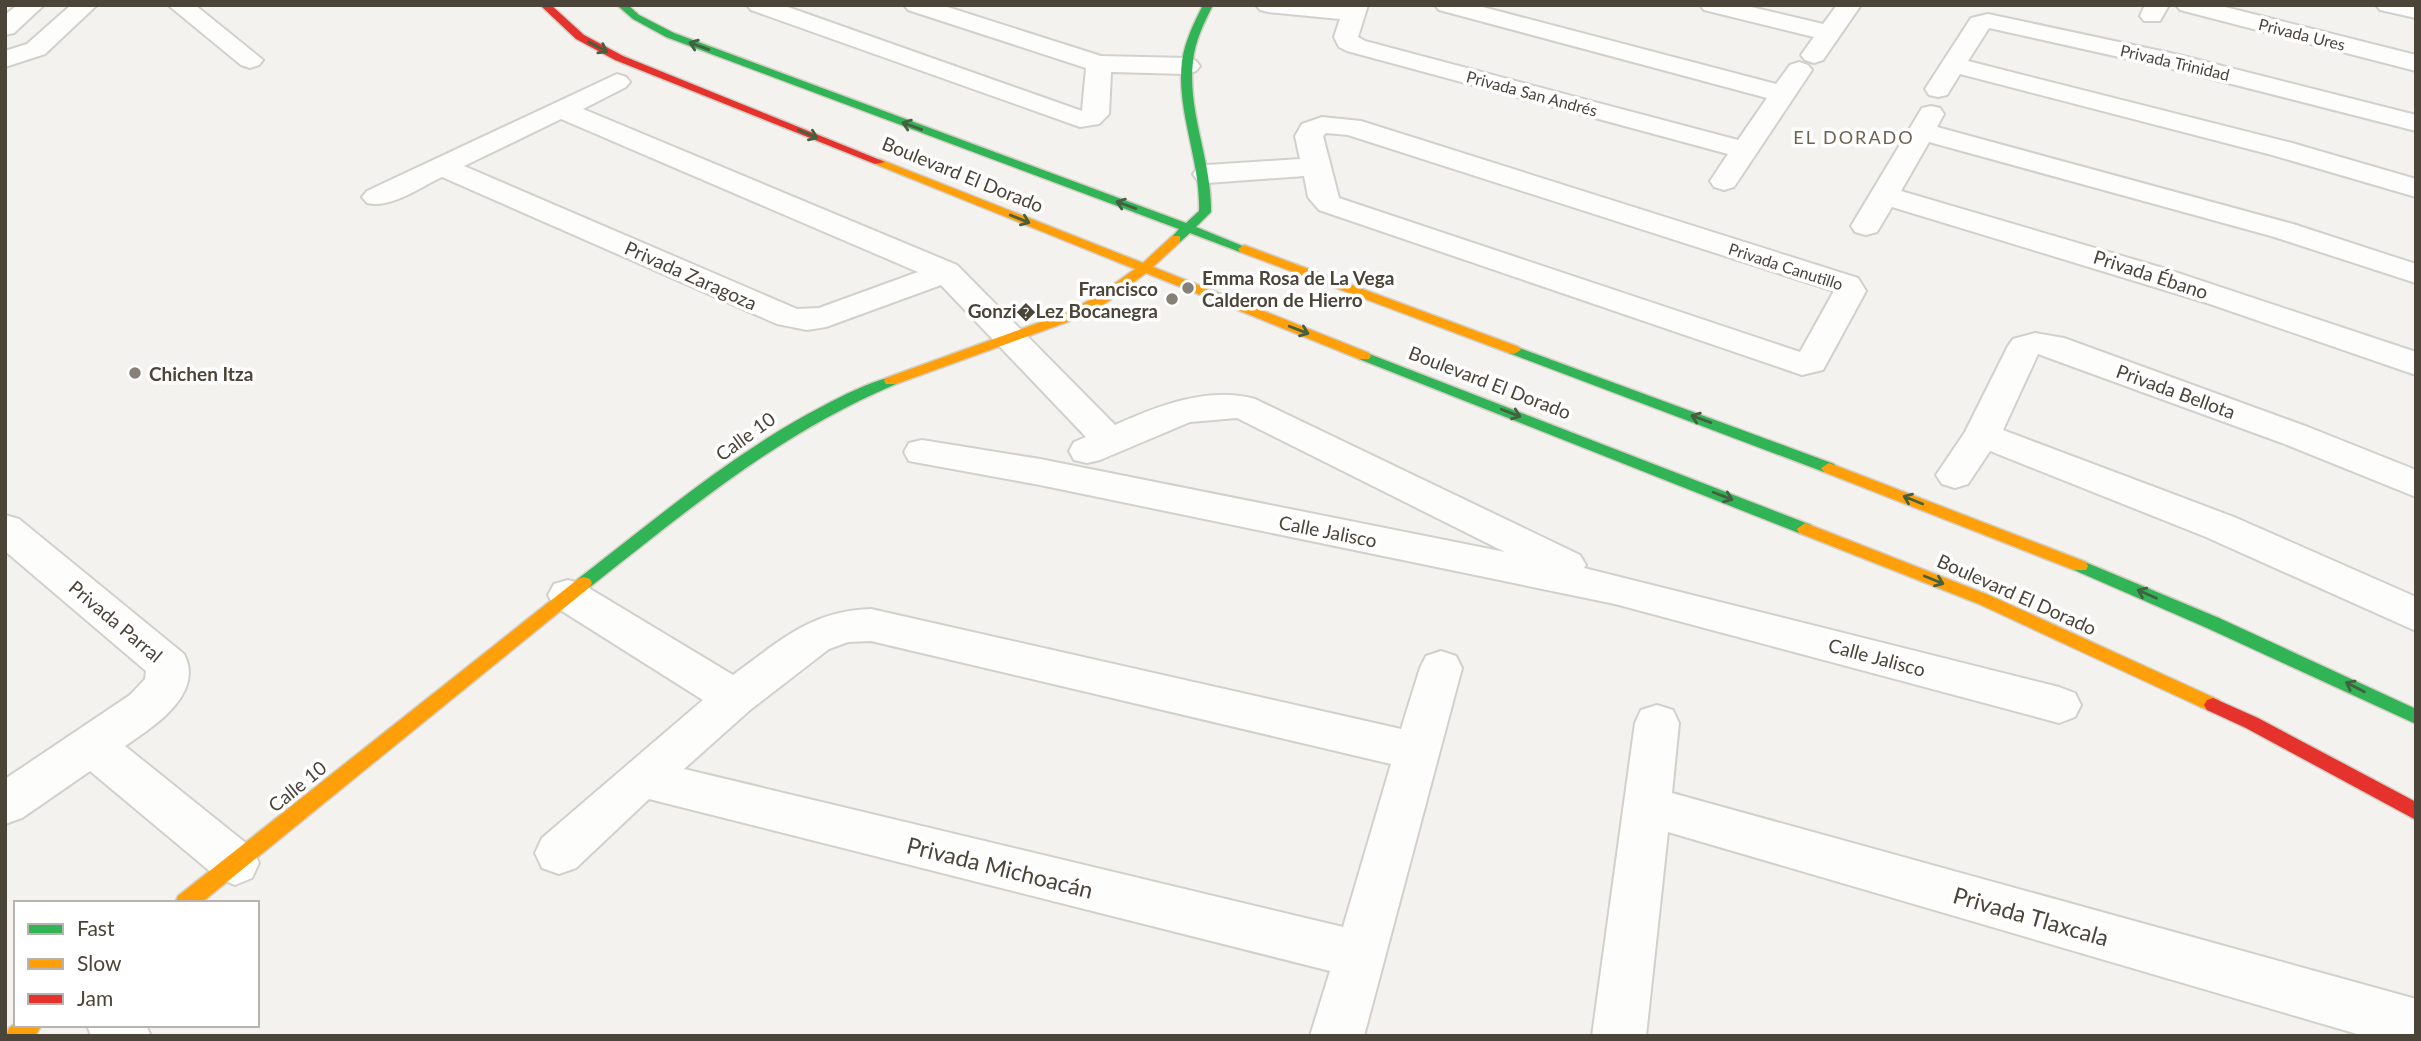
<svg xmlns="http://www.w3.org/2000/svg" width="2421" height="1041" font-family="Lato,sans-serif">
	<rect width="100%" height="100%" fill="#f4f2ee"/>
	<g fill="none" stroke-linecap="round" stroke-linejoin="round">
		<defs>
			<g id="street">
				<polygon points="17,5 44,5 14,33 5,35 5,15"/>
				<polygon points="71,5 97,5 45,54 5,67 5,51 27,44"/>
				<polygon points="168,5 195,5 263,60 259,65 250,68 241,65"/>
				<polygon points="747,5 782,5 1082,111 1086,68 908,10 904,5 941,5 1101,56 1187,58 1196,61 1200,66 1196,71 1187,74 1111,72 1109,114 1099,124 1080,127 751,10"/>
				<polygon points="1256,5 1368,5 1358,37 1365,41 1738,140 1767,98 1439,10 1435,5 1475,5 1776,84 1790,65 1799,62 1808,65 1812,70 1734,187 1724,190 1714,187 1710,181 1728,154 1347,51 1339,47 1334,37 1340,19 1268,12 1260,10"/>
				<polygon points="1700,5 1743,5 1823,24 1837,5 1861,5 1823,60 1814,63 1805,60 1801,55 1814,37 1704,10"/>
				<polygon points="2145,5 2169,5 2160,21 2144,21 2140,16"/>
				<polygon points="2176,5 2217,5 2416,55 2416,71 2180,10"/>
				<polygon points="2376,5 2416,5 2416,18 2380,10"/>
				<polygon points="1988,14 2175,54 2416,115 2416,131 2173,69 1989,28 1968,61 2292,143 2416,179 2416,197 2272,155 1960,74 1947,95 1938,97 1929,95 1925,89 1971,18"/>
				<path d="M617,74L626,77L630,82L626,87L583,109L957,265L1115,425C1158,406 1208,386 1255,399L1580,555L1586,565L1584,568L2059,687L2075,693L2081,705L2075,717L2059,723L1615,604L1040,485L909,461L904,452L909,443L922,440L1040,459L1505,552L1237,418L1190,422L1100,460L1087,463L1074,460L1069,451L1074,442L1086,437L941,285L826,327L807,330L777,324L442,177C420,187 391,209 367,203L362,197L367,191ZM561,119L918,272L819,308L797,309L464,166Z"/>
				<polygon points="1931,106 1940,108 1944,114 1937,127 2293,224 2416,264 2416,283 2271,236 1929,142 1901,191 2163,268 2416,352 2416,375 2207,303 1892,207 1877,232 1866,235 1855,232 1851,226 1922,108"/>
				<path d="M1322,117L1361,121L1858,278L1866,291L1823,370L1802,375L1319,210L1308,197L1304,176L1207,183L1197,180L1193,174L1197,168L1207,165L1300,159L1295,136L1302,124ZM1326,133L1348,135L1834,291L1800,352L1339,198L1323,136Z"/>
				<polygon points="2035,333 2064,338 2308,427 2416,470 2416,497 2282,443 2038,354 2003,430 2234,517 2416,597 2416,631 2206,537 1990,451 1968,484 1955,488 1942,484 1936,475 1965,432 2008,346 2013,339"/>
				<path d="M5,515L19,519L184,654C205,694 153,727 125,746L252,848L259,863L252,878L235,885L218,878L90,771L22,818L5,824V779L130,695L145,679L146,671L5,551Z"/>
				<path d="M568,580L582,584L733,675C780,641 810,611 871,609L1401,729L1420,668L1426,656L1441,651L1456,656L1462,668L1364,1036H1310L1330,971L649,799L576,868L559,874L542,868L535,853L542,838L703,700L554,606L548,595L554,584ZM871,641L1391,764L1343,927L684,769L750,710L829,649L848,642Z"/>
				<polygon points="1657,705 1673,710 1679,723 1672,793 2416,999 2416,1036 2364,1036 1668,832 1646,1036 1592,1036 1635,723 1641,710"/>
				<polygon points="87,1025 146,1025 151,1036 91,1036"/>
			</g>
			<g id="fast">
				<path d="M617,5H628L639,15L674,33L1186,223L1199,211C1201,161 1176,111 1182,61C1185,41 1194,23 1203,5H1213C1204,23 1195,41 1193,61C1187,112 1212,161 1211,212L1196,227L1250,249L1248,252H1240L1190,233L1180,242H1172L1170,239L1179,229L666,37L633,19Z"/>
				<polygon points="1514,346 1834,464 1837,468 1834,472 1824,472 1509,353 1507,350 1509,347"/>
				<polygon points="1364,352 1811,525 1813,529 1811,533 1799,533 1359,359 1357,356 1359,353"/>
				<path d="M891,377L896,378L898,381L896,384C778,434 689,509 590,587H578L576,583L578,579C657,518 734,452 823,406C844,395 867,383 891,377Z"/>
				<polygon points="2080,560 2219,618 2416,709 2416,724 2207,628 2074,570 2072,566 2074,562"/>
			</g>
			<g id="slow">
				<polygon points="879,159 1143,263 1172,236 1180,236 1180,242 1153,267 1369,353 1371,356 1369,359 1359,359 1146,273 1106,303 1070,321 896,384 886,384 884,381 886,378 1060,315 1096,297 1135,269 875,164 873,162"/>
				<polygon points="1244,245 1519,347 1521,350 1514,354 1509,353 1240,252 1238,249"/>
				<polygon points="1829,463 2086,562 2088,566 2086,570 2074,570 1824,472 1821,468"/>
				<polygon points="1805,523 1991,596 2219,700 2222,705 2219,710 2213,712 2207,710 1979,604 1799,533 1797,529"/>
				<polygon points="584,577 590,579 592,583 590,587 201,903 175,903 178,896 578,579"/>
				<polygon points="16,1023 16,1025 42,1025 35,1036 6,1036 9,1028"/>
			</g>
			<g id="jam">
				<polygon points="540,5 551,5 584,35 623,56 885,162 875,164 615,60 576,39"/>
				<polygon points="2213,698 2258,718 2416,802 2416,820 2246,728 2207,710 2204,705 2207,700"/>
			</g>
		</defs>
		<use href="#street" stroke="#d2d0cb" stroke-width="4"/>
		<use href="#fast" stroke="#d3cfc5" stroke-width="3"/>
		<use href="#slow" stroke="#d3cfc5" stroke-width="3"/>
		<use href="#jam" stroke="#d3cfc5" stroke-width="3"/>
		<use href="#street" fill="#fdfdfc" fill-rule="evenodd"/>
		<use href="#fast" fill="#30b455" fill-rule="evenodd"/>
		<use href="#slow" fill="#ff9f0a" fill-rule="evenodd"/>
		<use href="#jam" fill="#e5322d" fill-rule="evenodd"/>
	</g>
	<defs><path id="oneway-shaft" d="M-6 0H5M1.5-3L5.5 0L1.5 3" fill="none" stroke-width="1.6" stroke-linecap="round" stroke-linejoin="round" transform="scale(1.75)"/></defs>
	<g stroke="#446040">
		<use href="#oneway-shaft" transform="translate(699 46) rotate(-160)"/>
		<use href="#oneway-shaft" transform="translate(598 47) rotate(28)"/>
		<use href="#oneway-shaft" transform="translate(912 126) rotate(-160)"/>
		<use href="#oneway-shaft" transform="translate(808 134) rotate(22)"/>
		<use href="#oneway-shaft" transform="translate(1126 205) rotate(-160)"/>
		<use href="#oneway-shaft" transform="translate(1020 219) rotate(22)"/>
		<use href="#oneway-shaft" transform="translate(1299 330) rotate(21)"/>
		<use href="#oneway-shaft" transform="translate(1511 413) rotate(21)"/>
		<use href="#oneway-shaft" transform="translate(1701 419) rotate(-160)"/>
		<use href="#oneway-shaft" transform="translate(1723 496) rotate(21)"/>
		<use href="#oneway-shaft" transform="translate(1913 500) rotate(-158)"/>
		<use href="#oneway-shaft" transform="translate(1934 580) rotate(22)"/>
		<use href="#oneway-shaft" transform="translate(2147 594) rotate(-156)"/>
		<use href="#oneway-shaft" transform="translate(2355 687) rotate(-153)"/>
	</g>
	<g fill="#868178" stroke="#fff" stroke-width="2.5">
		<circle cx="1188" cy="288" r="7"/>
		<circle cx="1172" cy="299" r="7"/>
		<circle cx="135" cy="373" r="7"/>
	</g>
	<g text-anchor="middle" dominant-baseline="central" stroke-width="7" stroke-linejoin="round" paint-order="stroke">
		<g font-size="16" fill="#4b4439" stroke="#fff">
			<text transform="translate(2302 34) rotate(14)">Privada Ures</text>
			<text transform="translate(2175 62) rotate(13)">Privada Trinidad</text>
			<text transform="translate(1532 93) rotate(15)">Privada San Andrés</text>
			<text transform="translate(1786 266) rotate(18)">Privada Canutillo</text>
		</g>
		<g font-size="18" letter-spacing="2" fill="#6e6250" stroke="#fff">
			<text x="1854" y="137">EL DORADO</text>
		</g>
		<g font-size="19" fill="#4b4439" stroke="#fff">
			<text transform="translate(963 174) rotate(22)">Boulevard El Dorado</text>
			<text transform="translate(2151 274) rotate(18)">Privada Ébano</text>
			<text transform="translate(691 275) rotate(24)">Privada Zaragoza</text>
			<text transform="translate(1490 382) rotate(21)">Boulevard El Dorado</text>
			<text transform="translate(2176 391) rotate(20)">Privada Bellota</text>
			<text transform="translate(745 436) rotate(-36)">Calle 10</text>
			<text transform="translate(1328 531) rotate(11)">Calle Jalisco</text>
			<text transform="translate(2017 594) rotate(24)">Boulevard El Dorado</text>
			<text transform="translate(116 621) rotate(40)">Privada Parral</text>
			<text transform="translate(1877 657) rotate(15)">Calle Jalisco</text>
			<text transform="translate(297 786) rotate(-39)">Calle 10</text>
		</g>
		<g font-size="19" font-weight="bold" fill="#4b4439" stroke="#fff" text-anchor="start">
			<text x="1202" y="277">Emma Rosa de La Vega<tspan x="1202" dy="22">Calderon de Hierro</tspan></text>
			<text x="1158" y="288" text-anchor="end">Francisco<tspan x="1158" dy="22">Gonzi�Lez Bocanegra</tspan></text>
			<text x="149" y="373">Chichen Itza</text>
		</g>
		<g font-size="23" fill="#4b4439" stroke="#fff">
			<text transform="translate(1000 867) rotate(14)">Privada Michoacán</text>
			<text transform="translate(2031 916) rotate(16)">Privada Tlaxcala</text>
		</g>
	</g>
	<rect width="2421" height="1041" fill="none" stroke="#4b4439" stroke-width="14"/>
	<rect x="14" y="901" width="245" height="126" fill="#ffffff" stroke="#b7b4b0" stroke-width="2"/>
	<rect x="28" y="924" width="35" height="10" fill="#30b455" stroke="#b7b4b0" stroke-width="2"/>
	<text x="77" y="936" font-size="21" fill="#4b4439">Fast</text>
	<rect x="28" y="959" width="35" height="10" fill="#ff9f0a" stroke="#b7b4b0" stroke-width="2"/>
	<text x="77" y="971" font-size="21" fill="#4b4439">Slow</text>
	<rect x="28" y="994" width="35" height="10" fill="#e5322d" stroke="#b7b4b0" stroke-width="2"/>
	<text x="77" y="1006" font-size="21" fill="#4b4439">Jam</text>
</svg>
